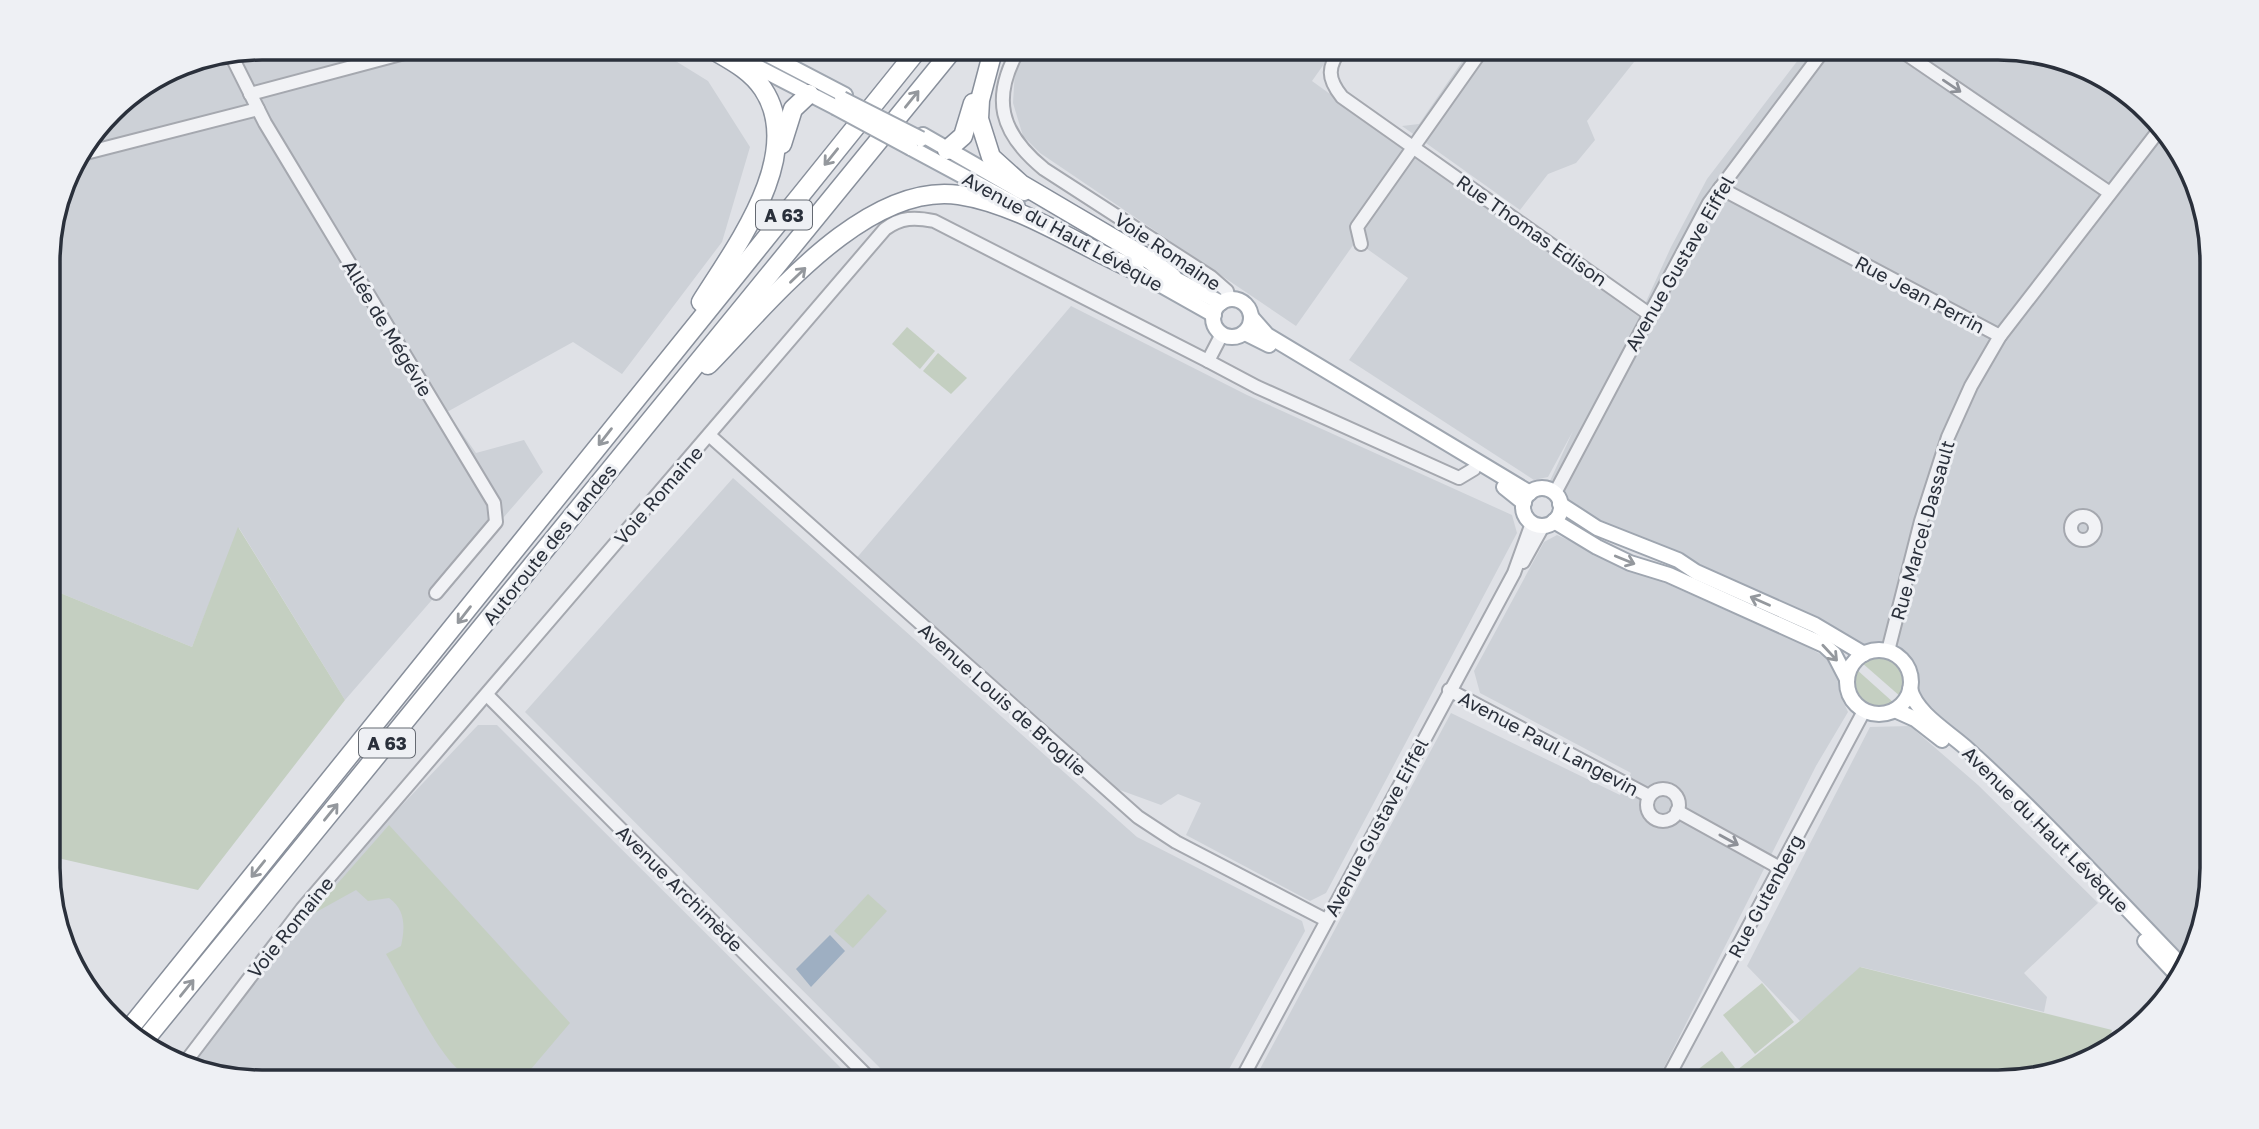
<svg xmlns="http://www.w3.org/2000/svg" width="2259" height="1129" font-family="'Golos Text',sans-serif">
	<rect width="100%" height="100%" fill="#dfe1e6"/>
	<g fill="#cdd1d7">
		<polygon points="262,47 653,47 708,81 750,147 722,242 622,374 573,342 447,412 476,453 524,440 543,472 345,700 239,528 192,647 48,588 48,247 69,167 120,101 180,63"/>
		<polygon points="1028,47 1336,47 1312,81 1639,317 1671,247 1707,179 1808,47 1997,47 2092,69 2175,142 2210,234 2212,868 2190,961 1980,748 1916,699 1919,672 1905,658 1886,645 1852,650 1566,507 1561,489 1549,483 1573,431 1548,477 1534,480 1349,360 1408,278 1356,241 1296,326 1040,153 1023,136 1013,103 1015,70"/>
		<polygon points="1472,47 1674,47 1634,62 1587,121 1595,140 1576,163 1548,174 1520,210 1402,126 1419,124"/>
		<polygon points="1071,306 1247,395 1512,515 1517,533 1326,893 1310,901 1186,835 1201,803 1178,794 1161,805 1117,789 855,560"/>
		<polygon points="733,478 1137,837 1302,921 1305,931 1222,1082 894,1082 525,712"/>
		<polygon points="1557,535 1802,644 1836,663 1840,695 1848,712 1816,766 1657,1081 1253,1082 1451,713 1620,795 1631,773 1480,693 1474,671 1544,542"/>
		<polygon points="478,725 497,725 855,1082 262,1082 191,1065 302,923 386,822"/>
		<polygon points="1910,726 1978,785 2098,903 2024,973 2047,997 2044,1012 1861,967 1800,1021 1747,966 1870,727"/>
	</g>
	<g fill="#c4cfc1">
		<polygon points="907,327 935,351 920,369 892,344"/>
		<polygon points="938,353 967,378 951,394 923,371"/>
		<polygon points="238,527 345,700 198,890 49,856 48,588 192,647"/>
		<path d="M1878,655C1900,657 1911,677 1901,697L1861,662Z"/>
		<path d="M1856,669L1894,703C1877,712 1860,706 1853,688Z"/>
		<path d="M389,825L570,1023L520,1082C501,1082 473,1082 458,1069C437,1052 402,981 386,954L401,946C405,928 406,910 389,898L368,901L356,890L309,916Z"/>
		<polygon points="868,894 887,911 853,948 834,931"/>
		<polygon points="1860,967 2112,1030 2107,1049 2011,1081 1723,1081 1800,1021"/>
		<polygon points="1762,983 1794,1022 1755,1054 1723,1015"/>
		<polygon points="1722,1051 1735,1068 1719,1081 1683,1081"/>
	</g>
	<polygon fill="#9eafc2" points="830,935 845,951 811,987 796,969"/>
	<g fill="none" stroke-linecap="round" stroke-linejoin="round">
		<defs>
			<g id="minor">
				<path d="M1020,47C990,98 1000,133 1044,169L1211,277L1227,291L1229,300"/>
				<path d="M1342,47C1327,67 1327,78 1342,97L1649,314"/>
				<polyline points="1896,47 2110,193"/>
				<polyline points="230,53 265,123 494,503 496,522 436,593"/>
				<polyline points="250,94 427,47"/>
				<polyline points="78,155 258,109"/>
				<polyline points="1720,188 2000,336"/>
				<polyline points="1361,244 1357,227 1484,47"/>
				<polyline points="1208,361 1257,387 1459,478 1474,469"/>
				<polyline points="709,435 1138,817 1176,842 1326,920"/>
				<polyline points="1555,493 1709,203 1826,47"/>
				<circle cx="2083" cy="528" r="12"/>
				<polyline points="1523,562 1543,526"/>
				<polyline points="1888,651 1921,521 1948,437 1971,386 2000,336 2160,129"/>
				<polyline points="1449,690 1649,796"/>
				<polyline points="487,695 873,1082"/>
				<circle cx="1663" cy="805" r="16"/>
				<polyline points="1677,811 1780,868"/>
				<path d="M184,1064L302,909L885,229C901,217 915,217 934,221L1208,361L1222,334"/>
				<polyline points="1666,1081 1864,711"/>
				<polyline points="1240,1082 1514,573 1532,523"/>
			</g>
			<g id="major">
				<polyline points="753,47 845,95"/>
				<polyline points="736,56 835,107"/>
				<polyline points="923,135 1024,193"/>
				<polyline points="911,148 1017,205"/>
				<polyline points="1127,266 1214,315"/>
				<polyline points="1164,273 1221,303"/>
				<circle cx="1232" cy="318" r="19"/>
				<polyline points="1252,318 1267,335 1530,493"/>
				<polyline points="1245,333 1269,345"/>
				<polyline points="1504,487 1524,503"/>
				<circle cx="1542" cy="507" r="19"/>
				<polyline points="1560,504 1597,528 1678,560 1696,572 1815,625 1864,654"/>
				<polyline points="1554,521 1597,547 1630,563 1669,575 1824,645 1834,654 1847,679"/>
				<circle cx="1879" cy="682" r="32"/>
				<path d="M1910,689C1916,713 1947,731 1965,747C2042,816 2112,894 2184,968"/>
				<polyline points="1895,710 1915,719 1942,740"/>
				<polyline points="2145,941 2178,976"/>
			</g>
			<g id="highway">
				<polyline points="792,47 812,47"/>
				<polyline points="994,47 980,100 979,119 991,157 1021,184 1150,260 1172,277"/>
				<polyline points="782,144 793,109 809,94"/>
				<polyline points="947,150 963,136 973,103"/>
				<path d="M701,302C736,246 806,154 763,89C750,69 728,59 708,47"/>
				<path d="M708,365C768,304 865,181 959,195C1019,204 1080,246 1135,270"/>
				<polyline points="129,1029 920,47"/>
				<polyline points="144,1041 955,47"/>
			</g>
		</defs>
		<use href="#minor" stroke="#a5a8af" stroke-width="16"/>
		<use href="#major" stroke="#9fa6b0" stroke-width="18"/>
		<use href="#highway" stroke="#888f9b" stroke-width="21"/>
		<use href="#minor" stroke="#f1f2f5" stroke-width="12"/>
		<use href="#major" stroke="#fff" stroke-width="14"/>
		<use href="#highway" stroke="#fff" stroke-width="18"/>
		<defs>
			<g id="major-bridge">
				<polyline points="842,99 921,139"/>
				<polyline points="835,107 911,148"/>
			</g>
		</defs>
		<use href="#major-bridge" stroke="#9fa6b0" stroke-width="18" stroke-linecap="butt"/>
		<use href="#major-bridge" stroke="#fff" stroke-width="14"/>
	</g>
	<defs><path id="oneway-shaft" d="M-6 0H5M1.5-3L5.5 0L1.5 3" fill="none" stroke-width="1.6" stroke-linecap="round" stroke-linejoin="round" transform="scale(1.75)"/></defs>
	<g stroke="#8e9198">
		<use href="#oneway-shaft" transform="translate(1952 86) rotate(34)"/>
		<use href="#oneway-shaft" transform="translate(1729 840) rotate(29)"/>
	</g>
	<g stroke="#94989d">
		<use href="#oneway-shaft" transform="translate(912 99) rotate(-51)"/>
		<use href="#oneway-shaft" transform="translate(831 157) rotate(129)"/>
		<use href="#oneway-shaft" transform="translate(798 275) rotate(-44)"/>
		<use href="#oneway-shaft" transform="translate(605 437) rotate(128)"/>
		<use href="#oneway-shaft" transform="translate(1625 560) rotate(22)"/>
		<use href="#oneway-shaft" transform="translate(1760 601) rotate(-156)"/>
		<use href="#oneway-shaft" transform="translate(464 615) rotate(128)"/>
		<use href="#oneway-shaft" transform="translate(1830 653) rotate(47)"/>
		<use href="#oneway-shaft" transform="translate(331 812) rotate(-51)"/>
		<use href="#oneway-shaft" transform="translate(258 869) rotate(129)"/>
		<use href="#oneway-shaft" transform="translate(187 988) rotate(-51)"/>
	</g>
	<g text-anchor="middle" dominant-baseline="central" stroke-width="6" stroke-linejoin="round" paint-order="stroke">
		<g fill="#eef0f4" stroke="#656a72" stroke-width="2">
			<rect x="756" y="200.5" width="56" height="29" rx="5"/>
			<rect x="359" y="728.5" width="56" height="29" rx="5"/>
		</g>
		<g font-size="18" font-weight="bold" fill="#2a303b">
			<text x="784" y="215">A 63</text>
			<text x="387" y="743">A 63</text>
		</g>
		<g font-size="19" fill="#2a303b" stroke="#eef0f4">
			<text transform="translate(1532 230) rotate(35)">Rue Thomas Edison</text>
			<text transform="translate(1063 231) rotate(29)">Avenue du Haut Lévèque</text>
			<text transform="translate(1168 251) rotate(34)">Voie Romaine</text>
			<text transform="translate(1679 263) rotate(-60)">Avenue Gustave Eiffel</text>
			<text transform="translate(1920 294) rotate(28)">Rue Jean Perrin</text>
			<text transform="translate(388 328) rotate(59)">Allée de Mégévie</text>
			<text transform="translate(658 495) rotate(-49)">Voie Romaine</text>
			<text transform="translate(1922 530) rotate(-74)">Rue Marcel Dassault</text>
			<text transform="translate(549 544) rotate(-51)">Autoroute des Landes</text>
			<text transform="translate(1003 699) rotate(42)">Avenue Louis de Broglie</text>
			<text transform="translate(1549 743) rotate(28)">Avenue Paul Langevin</text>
			<text transform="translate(1376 827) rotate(-62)">Avenue Gustave Eiffel</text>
			<text transform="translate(2046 829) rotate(45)">Avenue du Haut Lévèque</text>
			<text transform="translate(680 888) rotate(45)">Avenue Archimède</text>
			<text transform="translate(1765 896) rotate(-62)">Rue Gutenberg</text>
			<text transform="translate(290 927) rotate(-51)">Voie Romaine</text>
		</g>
	</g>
	<path d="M0 0H2259V1129H0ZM262 60H1998A202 202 0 0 1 2200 262V868A202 202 0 0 1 1998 1070H262A202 202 0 0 1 60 868V262A202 202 0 0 1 262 60Z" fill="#eef0f4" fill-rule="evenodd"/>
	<path fill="none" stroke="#2a303b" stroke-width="3.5" d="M262 60H1998A202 202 0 0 1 2200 262V868A202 202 0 0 1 1998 1070H262A202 202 0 0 1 60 868V262A202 202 0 0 1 262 60Z"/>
</svg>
